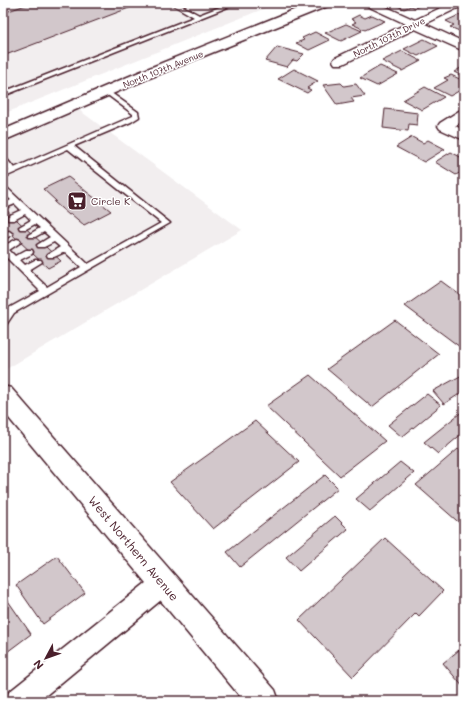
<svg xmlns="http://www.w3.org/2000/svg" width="467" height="704" font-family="Mali,sans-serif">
	<rect width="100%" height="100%" fill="#fff"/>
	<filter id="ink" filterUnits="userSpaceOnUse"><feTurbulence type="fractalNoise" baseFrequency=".025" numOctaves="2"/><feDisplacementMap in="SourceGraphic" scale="8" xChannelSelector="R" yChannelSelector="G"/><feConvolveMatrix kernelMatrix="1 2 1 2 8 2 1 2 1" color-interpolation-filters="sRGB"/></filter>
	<g filter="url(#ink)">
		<g fill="#f2eeef">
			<polygon points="3,3 278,3 3,114"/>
			<polygon points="79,110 242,230 3,371 3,143"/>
		</g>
		<g fill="#d2c7cb" stroke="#4a1f2b">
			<polygon points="31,3 142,3 3,56 3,13"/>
			<polygon points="391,3 425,3 415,8 411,6 404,9"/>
			<polygon points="359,15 365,18 372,15 385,21 365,30 352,24 356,22 351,19"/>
			<polygon points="459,15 464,17 464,33 450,27 454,25 446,21"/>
			<polygon points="346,24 362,31 341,41 325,33"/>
			<polygon points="315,32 330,40 309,50 296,43 304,40 302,38"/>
			<polygon points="424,39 438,46 418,56 404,49"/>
			<polygon points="277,47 304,54 297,61 293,60 287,67 265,61"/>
			<polygon points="402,51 421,61 402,71 382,61"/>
			<polygon points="380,66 398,74 377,86 360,78"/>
			<polygon points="464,66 464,77 454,72"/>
			<polygon points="294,69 318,81 307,88 311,90 307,93 278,79"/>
			<polygon points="451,75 464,81 464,88 450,96 434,88 448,80 444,78"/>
			<polygon points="341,83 344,86 356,84 365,96 351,98 354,102 337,105 323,85"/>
			<polygon points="425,87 444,97 422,110 403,100"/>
			<polygon points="385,109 418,113 417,125 409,124 408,131 383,128"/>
			<polygon points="412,137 423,143 428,140 445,149 424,162 396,147"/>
			<polygon points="451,152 464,159 464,173 461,172 456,175 435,162"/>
			<polygon points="68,177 111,211 84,225 71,214 69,215 54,202 56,201 43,189"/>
			<polygon points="3,207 61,261 48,268 3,226"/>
			<polygon points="441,281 464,298 464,350 405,306"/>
			<polygon points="395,320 439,354 372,407 327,369"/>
			<polygon points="464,374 464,391 444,404 433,391"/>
			<polygon points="310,375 385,441 340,476 266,406"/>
			<polygon points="427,394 441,405 402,437 388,425"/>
			<polygon points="464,410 464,432 438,454 424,442"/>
			<polygon points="255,421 299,462 213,529 170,482"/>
			<polygon points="458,449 464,454 464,527 416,485"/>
			<polygon points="400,462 414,473 370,511 356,499"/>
			<polygon points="325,475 338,488 240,567 227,552"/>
			<polygon points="335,516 348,529 299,571 286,557"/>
			<polygon points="385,538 443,591 419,616 416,613 353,677 299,620"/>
			<polygon points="57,556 85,593 43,624 16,585"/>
			<polygon points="4,595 31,634 3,655 3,596"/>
			<polygon points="464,646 464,688 443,663"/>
		</g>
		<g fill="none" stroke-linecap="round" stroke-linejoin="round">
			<defs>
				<g id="service">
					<polygon points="170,3 177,3 199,15 230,3 238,3 3,96 3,92 194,17"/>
					<polygon points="107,90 138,112 139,117 131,122 74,146 170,223 14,313 6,325 3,326 3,309 9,308 40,291 3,254 3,246 17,239 20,240 21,242 9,250 15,256 26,250 32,250 33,252 32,254 20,260 25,265 35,260 41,260 42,262 29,270 47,287 81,267 65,252 54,257 48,257 47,255 60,247 54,242 44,247 38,247 37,245 50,237 44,232 35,237 29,237 28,235 40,228 35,224 26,229 20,229 19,227 31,220 25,214 14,220 8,220 8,216 21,210 15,204 3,209 3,204 11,200 3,193 3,187 6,187 88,264 161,223 68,149 3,178 3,173 9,171 3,163 3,156 5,157 14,168 133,116 133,114 105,93 104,92"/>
					<polygon points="9,231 13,234 3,240 3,234"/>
				</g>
				<g id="minor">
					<polygon points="363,3 378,3 415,20 451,3 464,3 464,5 425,24 464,42 464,51 415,29 343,64 335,64 333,61 335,58 406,24 365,5"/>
					<polygon points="464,110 464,120 455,126 464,130 464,140 440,129 438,126 440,123 459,111"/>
					<polygon points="164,571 172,575 176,583 172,591 39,701 5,701 9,692 156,575"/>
				</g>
				<polygon id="tertiary" points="311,3 330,3 328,6 147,79 3,141 3,130 137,73"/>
				<polygon id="primary" points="3,386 11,388 275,690 279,701 244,701 3,411"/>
			</defs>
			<use href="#service" stroke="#4a1f2b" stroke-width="3"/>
			<use href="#minor" stroke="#4a1f2b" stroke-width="3"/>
			<use href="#tertiary" stroke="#4a1f2b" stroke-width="3"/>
			<use href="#primary" stroke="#4a1f2b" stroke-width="3"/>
			<use href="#service" fill="#fff" fill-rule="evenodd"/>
			<use href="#minor" fill="#fff" fill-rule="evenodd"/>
			<use href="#tertiary" fill="#fff" fill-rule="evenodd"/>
			<use href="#primary" fill="#fff" fill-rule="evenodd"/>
		</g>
	</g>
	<defs>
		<symbol id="supermarket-square" viewBox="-11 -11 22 22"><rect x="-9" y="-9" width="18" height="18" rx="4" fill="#4a1f2b" stroke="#fff"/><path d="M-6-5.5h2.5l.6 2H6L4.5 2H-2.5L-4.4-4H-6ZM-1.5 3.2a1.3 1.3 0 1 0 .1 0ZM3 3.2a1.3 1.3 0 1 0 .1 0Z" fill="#fff"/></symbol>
	</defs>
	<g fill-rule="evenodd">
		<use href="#supermarket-square" x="66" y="190" width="22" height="22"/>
	</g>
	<g text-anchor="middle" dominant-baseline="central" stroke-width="3" stroke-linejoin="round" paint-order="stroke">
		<g font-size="9" fill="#4a1f2b" stroke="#fff">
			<text transform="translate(389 37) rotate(-26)">North 107th Drive</text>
			<text transform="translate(163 69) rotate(-22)">North 107th Avenue</text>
		</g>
		<g font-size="10" fill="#4a1f2b" stroke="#fff" text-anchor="start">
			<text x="91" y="201">Circle K</text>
		</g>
		<g font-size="12" fill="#4a1f2b" stroke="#fff">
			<text transform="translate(134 548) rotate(50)">West Northern Avenue</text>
		</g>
	</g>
	<rect width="467" height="704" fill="none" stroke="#fff" stroke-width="16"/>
	<rect x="8" y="8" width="451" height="688" fill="none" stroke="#4a1f2b" stroke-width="1.5" filter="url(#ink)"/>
	<g transform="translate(46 658) rotate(229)" stroke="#ffffff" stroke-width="3" paint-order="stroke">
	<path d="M0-3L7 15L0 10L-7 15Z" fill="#4a1f2b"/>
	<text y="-6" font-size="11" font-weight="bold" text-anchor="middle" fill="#4a1f2b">N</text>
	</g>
</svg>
